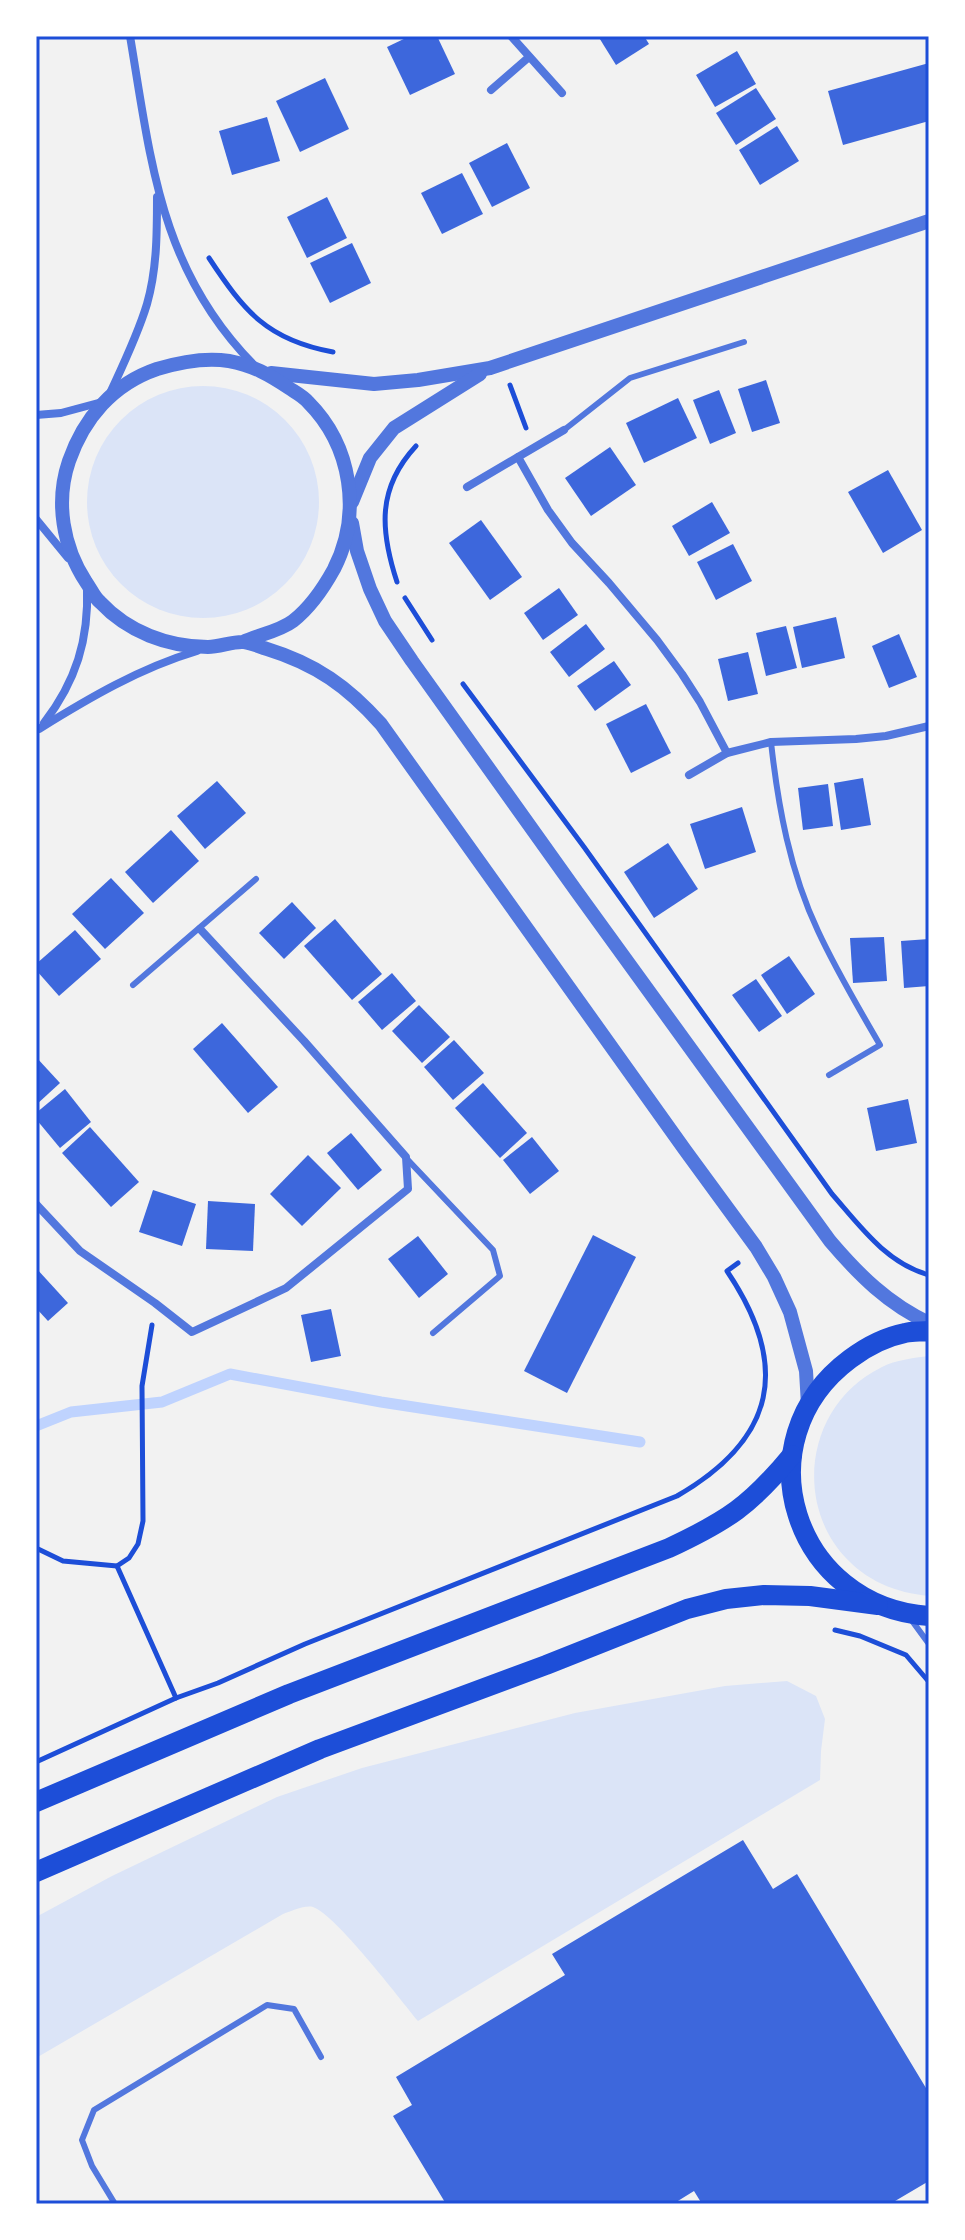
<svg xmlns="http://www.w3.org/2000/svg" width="965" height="2240" font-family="'Fira Sans Condensed',sans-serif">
	<rect width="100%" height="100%" fill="#f2f2f2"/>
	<g fill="#dbe4f7">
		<circle cx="203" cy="502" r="116"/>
		<path d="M929,1356V1596C912,1594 897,1591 882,1584C791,1541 792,1411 882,1367C896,1360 913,1358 929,1356Z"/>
		<path d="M787,1681L816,1696L825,1719L821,1751L820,1780L418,2021C400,1999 335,1914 313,1907C304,1905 292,1911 283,1914L36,2058V1917L112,1876L277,1797L362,1768L575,1713L725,1686Z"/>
	</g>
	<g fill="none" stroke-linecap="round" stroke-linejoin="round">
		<polyline stroke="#bfd3fe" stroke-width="11" points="36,1426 71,1412 162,1402 230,1374 381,1402 640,1442"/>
	</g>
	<g fill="#3d67dc">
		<polygon points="410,36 437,36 455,74 410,95 387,47"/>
		<polygon points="598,36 644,36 649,44 616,65"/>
		<polygon points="737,51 756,84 715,107 696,75"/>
		<polygon points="929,63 929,121 843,145 828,91"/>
		<polygon points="325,78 349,129 300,152 276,101"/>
		<polygon points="756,88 776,119 736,145 716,113"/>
		<polygon points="267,117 280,161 232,175 219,131"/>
		<polygon points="777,126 799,161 760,185 739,150"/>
		<polygon points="507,143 530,188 492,207 469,163"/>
		<polygon points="462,173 483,214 442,234 421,193"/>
		<polygon points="327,197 347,238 307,258 287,217"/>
		<polygon points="352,243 371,283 330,303 310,263"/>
		<polygon points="766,380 780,423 752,432 738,389"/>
		<polygon points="719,390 736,433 710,444 693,400"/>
		<polygon points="678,398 697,438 644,463 626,423"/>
		<polygon points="610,447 636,485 591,516 565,478"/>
		<polygon points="888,470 922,530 883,553 848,492"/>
		<polygon points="712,502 730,533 689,556 672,526"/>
		<polygon points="481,520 522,577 490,600 449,543"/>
		<polygon points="733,544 752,581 716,600 697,562"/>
		<polygon points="559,588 578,615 543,640 524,613"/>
		<polygon points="836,617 845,658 802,668 793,627"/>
		<polygon points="586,624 605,649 569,677 550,652"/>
		<polygon points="786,626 797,668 766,676 756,633"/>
		<polygon points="899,634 917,677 889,688 872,646"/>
		<polygon points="748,652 758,694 728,701 718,659"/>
		<polygon points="614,661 631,685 595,711 577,686"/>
		<polygon points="646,704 671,753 631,773 606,724"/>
		<polygon points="863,778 871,825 841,830 834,783"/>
		<polygon points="217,781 246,813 205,849 177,816"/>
		<polygon points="828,784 833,826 803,830 798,788"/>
		<polygon points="742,807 756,852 705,869 690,824"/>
		<polygon points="171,830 199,861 153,903 125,872"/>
		<polygon points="668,843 698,889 654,918 624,872"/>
		<polygon points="111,878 144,913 105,949 72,914"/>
		<polygon points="292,902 316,928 284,959 259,933"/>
		<polygon points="335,919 382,974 352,1000 304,946"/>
		<polygon points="75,930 101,959 59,996 36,970 36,964"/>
		<polygon points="884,937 887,981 853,983 850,938"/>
		<polygon points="929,939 929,986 904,988 901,941"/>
		<polygon points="789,956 815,994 787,1014 761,975"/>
		<polygon points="392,973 416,1001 382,1030 358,1002"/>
		<polygon points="756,979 782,1016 759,1032 732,995"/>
		<polygon points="419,1005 450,1037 422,1063 392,1031"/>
		<polygon points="222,1023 278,1087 248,1113 193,1049"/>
		<polygon points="454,1040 484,1073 453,1100 424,1067"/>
		<polygon points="36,1057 60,1083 36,1105"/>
		<polygon points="483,1083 527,1133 500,1158 455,1108"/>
		<polygon points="65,1089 91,1122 60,1148 36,1119 36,1113"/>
		<polygon points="908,1099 917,1143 876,1151 867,1108"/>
		<polygon points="90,1127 139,1182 111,1207 62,1153"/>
		<polygon points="351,1133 382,1170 358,1190 327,1153"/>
		<polygon points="532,1137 559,1171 530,1194 503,1160"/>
		<polygon points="308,1155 341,1188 302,1226 270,1194"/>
		<polygon points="153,1190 196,1204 182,1246 139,1232"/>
		<polygon points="208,1201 255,1204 253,1251 206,1249"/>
		<polygon points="593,1235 636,1257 567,1393 524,1371"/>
		<polygon points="418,1236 448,1274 419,1298 388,1259"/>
		<polygon points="36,1268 68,1303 48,1321 36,1308"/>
		<polygon points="331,1309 341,1356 311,1362 301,1315"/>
		<polygon points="743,1840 773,1889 797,1874 929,2093 929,2181 890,2204 702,2204 694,2191 673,2204 446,2204 393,2116 412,2105 396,2077 565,1975 552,1954"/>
	</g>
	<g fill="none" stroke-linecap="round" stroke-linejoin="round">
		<g stroke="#1d4ed8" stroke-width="5">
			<path d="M209,258C244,311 267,340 333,352"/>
			<polyline points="510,385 526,428"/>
			<path d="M397,582C380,530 377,488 416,446"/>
			<polyline points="405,598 432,640"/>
			<path d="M463,684L584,847L832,1194C860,1226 886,1263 929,1275"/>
			<polyline points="36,1548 63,1561 117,1566 129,1558 138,1544 143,1521 142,1386 152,1325"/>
			<polyline points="117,1566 176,1698"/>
			<polyline points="835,1630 860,1636 906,1655 929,1682"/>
			<path d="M36,1762L176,1698L218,1683L305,1644L677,1496C776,1439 791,1366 727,1271L738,1263"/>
		</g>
		<g stroke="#5277de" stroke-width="6">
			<polyline points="564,430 630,378 744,342"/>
			<path d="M771,742C778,806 790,872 818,931C836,970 858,1007 880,1045L829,1075"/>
			<polyline points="133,985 256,879"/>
			<polyline points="407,1159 493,1250 500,1276 433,1333"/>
			<polyline points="910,1618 929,1644"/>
			<polyline points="115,2204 92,2166 82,2140 94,2110 267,2005 294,2009 321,2057"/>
		</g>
		<g stroke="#5277de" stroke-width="8">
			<path d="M130,36C151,161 160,270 254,365"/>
			<polyline points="511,36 562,93"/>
			<polyline points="491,90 529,57"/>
			<path d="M111,391C124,363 138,334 147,304C157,269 157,233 157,197"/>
			<polyline points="36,415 61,413 102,402"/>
			<polyline points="518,457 548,510 572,543 609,583 657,640 682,674 700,702 727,753"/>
			<polyline points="467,487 564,430"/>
			<polyline points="36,519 68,558"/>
			<path d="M44,723C76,681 89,640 87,587"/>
			<path d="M39,729C89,698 140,668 197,651"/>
			<polyline points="689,775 727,753 771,742 856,739 886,736 929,726"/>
			<polyline points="36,1204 80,1251 155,1303 192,1332 286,1288 408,1189 406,1157 304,1041 200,929"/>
		</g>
		<g stroke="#5277de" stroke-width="14">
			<polyline points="271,373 374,384 418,380 490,368 929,221"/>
			<polyline points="352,502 370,458 394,428 480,374"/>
			<path d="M352,523L357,551L370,589L385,621L412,661L577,892L830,1241C859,1275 888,1304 929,1323"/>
			<path d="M243,642C258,635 280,631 293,621C311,607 323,589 334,569C362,514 352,446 308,402C303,396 295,392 289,388C270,375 252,365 229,361C204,357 180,362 157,369C113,384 84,418 69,461C55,502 63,547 86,582C91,589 94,597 100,602C128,632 168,647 208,647C220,647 233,641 244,642C252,643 260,647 267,649C316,664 348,687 381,724L685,1150L756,1247L774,1277L790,1312L806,1371L808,1405"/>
		</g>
		<g stroke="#1d4ed8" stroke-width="20">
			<path d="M929,1331C921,1332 912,1331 905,1333C885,1337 866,1347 850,1359C740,1441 794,1607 929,1616"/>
			<path d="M36,1802L289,1694L669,1548C727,1521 751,1505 792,1455"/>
			<polyline points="36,1872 320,1749 546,1665 687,1609 726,1599 764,1595 810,1596 878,1605"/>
		</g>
	</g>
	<rect width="965" height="2240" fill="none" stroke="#ffffff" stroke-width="76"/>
	<rect x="38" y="38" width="889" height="2164" fill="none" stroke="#1d4ed8" stroke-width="3"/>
</svg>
